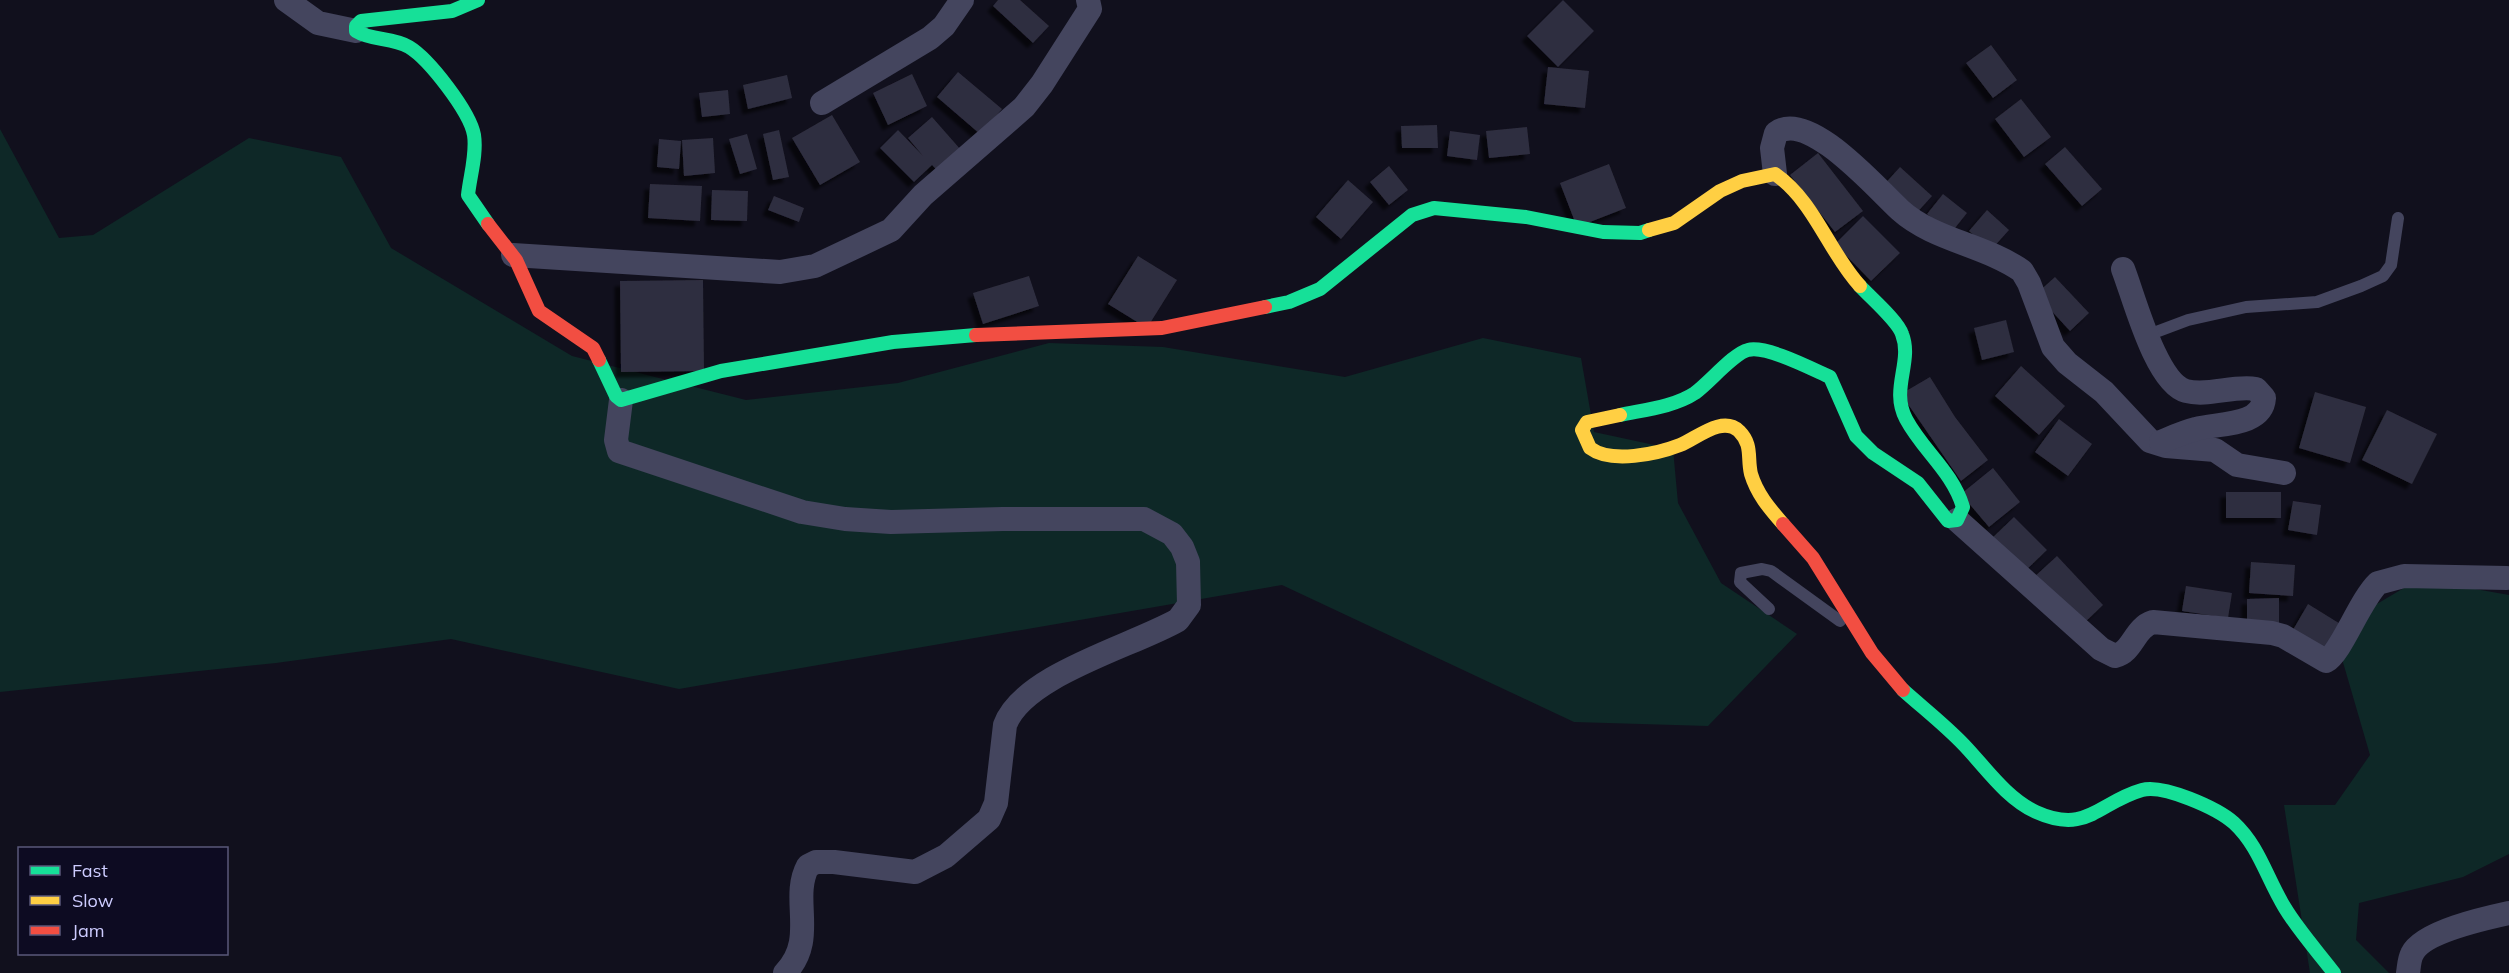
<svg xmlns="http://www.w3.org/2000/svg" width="2509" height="973" font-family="Mulish,sans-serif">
	<defs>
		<filter id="shadow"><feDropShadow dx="-5.5" dy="5.5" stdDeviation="1.5" flood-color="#0009"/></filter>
	</defs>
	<rect width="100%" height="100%" fill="#11101d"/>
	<g fill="#0e2827">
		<polygon points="0,129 59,238 93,235 249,138 341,157 391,248 572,356 746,400 898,383 1049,343 1163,347 1345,377 1483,338 1581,358 1594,432 1673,449 1678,503 1721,583 1797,634 1708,726 1574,722 1282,585 679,689 451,639 276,663 0,692"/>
		<polygon points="2419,579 2509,595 2509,854 2463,877 2359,903 2356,940 2389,973 2310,973 2284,805 2335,805 2370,755 2340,652 2360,614"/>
	</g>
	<g fill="#2f2e3f" filter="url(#shadow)">
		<polygon points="998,0 1020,0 1049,26 1033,43 993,6"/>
		<polygon points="1563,0 1594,31 1558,67 1527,36"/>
		<polygon points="1991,45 2017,80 1993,98 1966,63"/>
		<polygon points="1548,67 1589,71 1585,108 1544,104"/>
		<polygon points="958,72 1002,109 980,134 937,97"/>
		<polygon points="912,74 927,106 888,125 873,93"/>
		<polygon points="787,75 792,98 748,109 743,85"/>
		<polygon points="728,90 730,114 702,117 699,93"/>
		<polygon points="2021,99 2051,137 2024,157 1995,119"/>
		<polygon points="832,115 860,162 820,185 792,138"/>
		<polygon points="932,117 961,150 938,171 932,165 914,182 880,148 898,130 923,156 908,138"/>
		<polygon points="1437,125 1438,148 1402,148 1401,126"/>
		<polygon points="1527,127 1530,154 1489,158 1486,131"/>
		<polygon points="779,130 789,177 773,180 763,134"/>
		<polygon points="1450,131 1480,135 1477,160 1447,156"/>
		<polygon points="747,134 757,169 740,174 729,139"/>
		<polygon points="713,138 715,173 684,176 682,140"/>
		<polygon points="659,139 681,141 679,169 657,167"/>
		<polygon points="2065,147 2102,189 2082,206 2045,164"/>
		<polygon points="1818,153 1863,211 1835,232 1790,175"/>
		<polygon points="1609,164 1626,208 1577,227 1560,183"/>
		<polygon points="1389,166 1408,190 1389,205 1370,182"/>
		<polygon points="1900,167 1932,196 1913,217 1881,188"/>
		<polygon points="1348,180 1373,202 1341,239 1316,217"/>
		<polygon points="650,184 702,186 700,221 648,218"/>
		<polygon points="712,190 748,191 747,221 711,220"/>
		<polygon points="1943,194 1967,213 1951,233 1927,214"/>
		<polygon points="774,196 804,208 799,222 768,210"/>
		<polygon points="1987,210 2009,230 1991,250 1969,231"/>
		<polygon points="1863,216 1900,253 1871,281 1835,244"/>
		<polygon points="1138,256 1177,280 1147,328 1108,304"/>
		<polygon points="1029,276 1039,306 983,324 973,293"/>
		<polygon points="2055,277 2089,313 2070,331 2036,294"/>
		<polygon points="703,280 704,371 621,372 620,281"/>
		<polygon points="2006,320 2014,352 1982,360 1974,328"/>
		<polygon points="2021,366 2065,406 2039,435 1995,396"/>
		<polygon points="1930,377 1955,417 1988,460 1961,481 1901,394"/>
		<polygon points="2315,392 2366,407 2350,463 2299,448"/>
		<polygon points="2387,410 2437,434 2412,484 2362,460"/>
		<polygon points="2059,419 2092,444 2068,476 2035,452"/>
		<polygon points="1993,468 2020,502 1989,527 1961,494"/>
		<rect x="2226" y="492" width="55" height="26"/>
		<polygon points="2293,501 2321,505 2317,535 2288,530"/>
		<polygon points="2014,517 2047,550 2022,574 1989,541"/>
		<polygon points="2057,556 2103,605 2080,627 2033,578"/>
		<polygon points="2251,562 2295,565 2293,596 2249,593"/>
		<polygon points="2186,586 2232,593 2228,618 2182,611"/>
		<polygon points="2279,598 2279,629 2247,629 2247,599"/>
		<polygon points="2308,604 2342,625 2324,655 2290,635"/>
	</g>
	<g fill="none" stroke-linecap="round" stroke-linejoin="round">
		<g stroke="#44455e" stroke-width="12">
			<polyline points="2148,335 2188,320 2246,307 2317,302 2361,286 2383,276 2391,265 2398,218"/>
			<polyline points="1769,609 1740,582 1741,573 1762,569 1771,571 1840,621"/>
		</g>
		<g stroke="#44455e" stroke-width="24">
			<polyline points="286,0 318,23 356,31"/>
			<polyline points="822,103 930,38 944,26 962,0"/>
			<path d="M1775,174L1772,148L1776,133C1808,109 1876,188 1900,210C1933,240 1985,245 2022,271L2029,283L2053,347L2067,363L2104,392L2150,441L2166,446L2215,450L2237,465L2284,473"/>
			<polyline points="513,255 780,272 815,266 891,230 923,195 1024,107 1042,84 1090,9 1088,0"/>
			<path d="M2123,269C2134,297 2156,383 2186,391C2208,397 2233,385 2256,389L2264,398C2262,427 2217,423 2196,429C2184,432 2173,437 2161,442"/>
			<path d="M621,400L616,440L619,451L802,512L845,519L891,522L1003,519H1144L1172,534L1182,547L1188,562L1189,605L1178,620C1133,646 1023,675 1005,725L996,803L989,819L946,856L915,872L834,862H816L808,866C790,899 818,939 785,973"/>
			<path d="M1957,520L2101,649L2115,656C2133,652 2134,628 2153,622L2272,633L2283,636L2326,661C2341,653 2360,600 2378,583L2404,576L2507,578"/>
			<path d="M2408,973C2409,967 2409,960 2412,954C2422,932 2486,918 2509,913"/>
		</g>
		<g stroke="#16e098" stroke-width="14">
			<path d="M478,0L452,11L361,21L356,26V31C372,41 392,37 409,47C429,59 470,112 474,135C477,154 470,176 468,195L488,224"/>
			<polyline points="1265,307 1289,302 1320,289 1412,215 1434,208 1526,217 1603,232 1640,233 1649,230"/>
			<polyline points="599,360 616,396 621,400 721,371 893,342 976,335"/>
			<path d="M1620,415C1643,410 1674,407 1695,393C1709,383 1734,353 1748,350C1766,345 1812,369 1830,377L1856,436L1873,453L1918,483L1948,521L1957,520L1963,507C1952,471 1923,451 1906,419C1890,389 1913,362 1902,334C1898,321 1871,298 1860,286"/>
			<path d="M1903,690C1923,708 1945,725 1964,745C1986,768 2006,798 2036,812C2087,835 2099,802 2142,790C2163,784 2217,808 2234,823C2259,846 2267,879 2285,908C2299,931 2318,952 2334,973"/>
		</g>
		<g stroke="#ffcf43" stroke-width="14">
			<path d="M1649,230L1674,223L1720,191L1742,181L1775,174C1815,202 1828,251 1860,286"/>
			<path d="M1620,415L1587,422L1582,430L1590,448C1611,464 1657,454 1680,445C1696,439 1722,415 1739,431C1753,445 1747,457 1751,474C1757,494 1769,508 1783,524"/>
		</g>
		<g stroke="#f24e42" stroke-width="14">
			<polyline points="488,224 516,260 539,311 593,348 599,360"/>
			<polyline points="976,335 1162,328 1265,307"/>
			<polyline points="1783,524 1813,558 1872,653 1903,690"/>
		</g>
	</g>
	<rect x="18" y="847" width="210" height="108" fill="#0d0b22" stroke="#5a587a" stroke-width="1.5"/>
	<rect x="30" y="866" width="30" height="9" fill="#16e098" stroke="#5a587a" stroke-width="1.5"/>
	<text x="72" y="877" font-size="18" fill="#cdccff">Fast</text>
	<rect x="30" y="896" width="30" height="9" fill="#ffcf43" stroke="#5a587a" stroke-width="1.5"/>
	<text x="72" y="907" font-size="18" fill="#cdccff">Slow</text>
	<rect x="30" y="926" width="30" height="9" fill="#f24e42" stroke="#5a587a" stroke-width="1.5"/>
	<text x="72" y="937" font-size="18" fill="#cdccff">Jam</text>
</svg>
